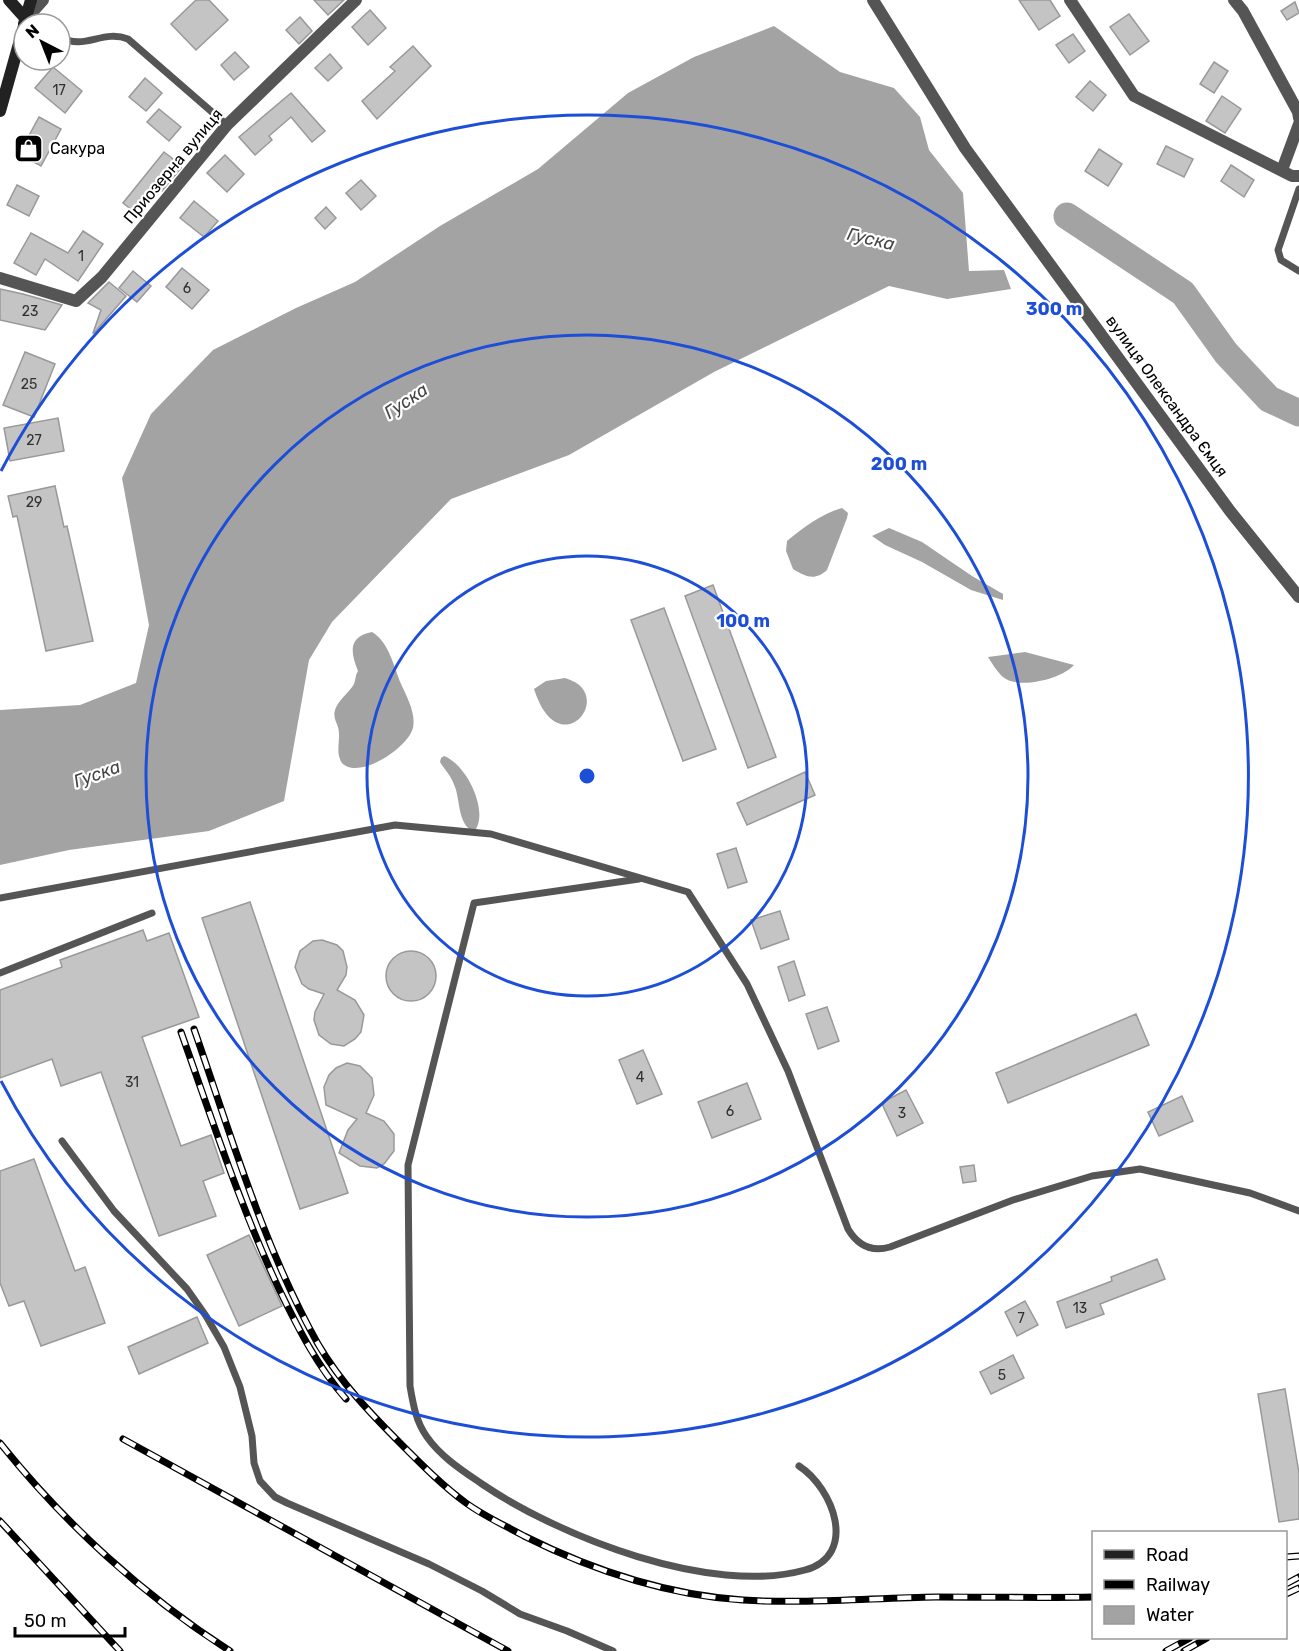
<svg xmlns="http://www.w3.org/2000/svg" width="1299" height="1651" font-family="Rubik,sans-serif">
	<rect width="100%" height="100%" fill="#fff"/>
	<g fill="#a3a3a3">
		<polygon points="774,26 840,72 894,88 920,117 929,150 963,193 969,271 1004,270 1011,289 947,299 889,286 714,372 569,455 451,499 332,622 309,660 284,801 209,831 69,850 0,865 0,710 80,705 136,683 149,625 122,478 151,414 213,350 296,308 355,282 440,226 538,169 628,93 694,57"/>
		<path d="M842,508L848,513L847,518L827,570C815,581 806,577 793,569L786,551L787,541C804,527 821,514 842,508Z"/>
		<polygon points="889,528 922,542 972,576 1003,594 1003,600 971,590 922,562 885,545 872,536"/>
		<path d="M372,632C389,642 394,667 401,684C407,697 416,713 413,728C408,747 365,776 346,766C343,764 341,763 340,759C336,750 341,737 338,727C336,721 333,717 335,710C339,699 349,693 354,684C356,679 355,676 358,671C351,653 347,637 372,632Z"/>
		<path d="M1025,652L1074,665C1062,679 1018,690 1003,677C997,672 992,663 988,657Z"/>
		<path d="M565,678C619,693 559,768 534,689L546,681Z"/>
		<path d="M444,756C466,764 488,809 476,829L472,831C458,823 460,800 455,787C452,777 445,770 440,762L441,758Z"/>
	</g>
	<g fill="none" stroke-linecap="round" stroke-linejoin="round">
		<polyline stroke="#a3a3a3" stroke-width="27" points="1067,216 1183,293 1226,353 1269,399 1299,413"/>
	</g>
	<g fill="#c4c4c4" stroke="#999" stroke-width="1.5">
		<polygon points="196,0 209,0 228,20 196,50 171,24"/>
		<polygon points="314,0 344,0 328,15"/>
		<polygon points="1019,0 1050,0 1060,16 1039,30"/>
		<polygon points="1295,2 1299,13 1287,20 1281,11"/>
		<polygon points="370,10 386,28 368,45 352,27"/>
		<polygon points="1129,14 1149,41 1130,55 1110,27"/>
		<polygon points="300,17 312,31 299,44 286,30"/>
		<polygon points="1073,34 1085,51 1069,63 1056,45"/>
		<polygon points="413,46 431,66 377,119 362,101 395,71 390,67"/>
		<polygon points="235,52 249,67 234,80 221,65"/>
		<polygon points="330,54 342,68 328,81 315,68"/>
		<polygon points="1214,62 1228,71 1214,93 1200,84"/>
		<polygon points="53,67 82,91 65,113 35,88"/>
		<polygon points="145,78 162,93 146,111 129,97"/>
		<polygon points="1090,81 1106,95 1093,111 1076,97"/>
		<polygon points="291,93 325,131 312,142 291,117 269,136 272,140 255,155 239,137"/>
		<polygon points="1222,96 1241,109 1225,133 1206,121"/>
		<polygon points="159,109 181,127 169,141 147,122"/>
		<polygon points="39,117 61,129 41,166 19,154"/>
		<polygon points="1166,146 1193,159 1184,177 1157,164"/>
		<polygon points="1099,149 1122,164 1108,186 1085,171"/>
		<polygon points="164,152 181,165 181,168 162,191 158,188 138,215 123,203"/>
		<polygon points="225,155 244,174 227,192 207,173"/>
		<polygon points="1231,165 1254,180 1244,197 1221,181"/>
		<polygon points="361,180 376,196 361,210 346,193"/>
		<polygon points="17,185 39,196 29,216 7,205"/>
		<polygon points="194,201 218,221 204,237 180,218"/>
		<polygon points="326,207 336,218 325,229 315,218"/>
		<polygon points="83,231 103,244 78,281 45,259 36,275 14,263 31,233 68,253"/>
		<polygon points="182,268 209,290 192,309 166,287"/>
		<polygon points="133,271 151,286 137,302 119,288"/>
		<polygon points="109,282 126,296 94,333 93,333 101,310 88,303"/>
		<polygon points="0,289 23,294 62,305 45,330 0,320"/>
		<polygon points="25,352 55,364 34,417 3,405"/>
		<polygon points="58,418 64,451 10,461 4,428"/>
		<polygon points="55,486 64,527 67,526 93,641 46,651 17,516 13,517 8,496"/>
		<polygon points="713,585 776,757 748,768 685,596"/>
		<polygon points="664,608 716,749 683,761 631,620"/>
		<polygon points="805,772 815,795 747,825 737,803"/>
		<polygon points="736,848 747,882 728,888 717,854"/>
		<polygon points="250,902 348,1193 300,1209 202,918"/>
		<polygon points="780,911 789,939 761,949 751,920"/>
		<polygon points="143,930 147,941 169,933 199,1017 142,1037 181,1146 211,1135 224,1173 203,1181 216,1216 159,1236 101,1072 61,1086 52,1059 0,1078 0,990 62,967 60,960"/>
		<polygon points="322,940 337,945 343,951 347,967 346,975 337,990 355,1000 364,1015 361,1032 355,1039 344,1046 331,1044 319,1035 314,1020 315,1012 324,994 309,989 302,984 295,967 300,951 313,941"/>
		<circle cx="411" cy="976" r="25"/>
		<polygon points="794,961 805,995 789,1001 778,967"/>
		<polygon points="827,1007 839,1041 818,1049 806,1014"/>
		<polygon points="1136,1014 1149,1045 1008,1103 996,1073"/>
		<polygon points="643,1050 662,1094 637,1104 619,1060"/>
		<polygon points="347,1063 360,1066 372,1078 374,1095 366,1113 384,1121 394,1134 394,1151 384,1164 377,1168 360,1166 339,1153 348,1130 357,1119 326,1105 324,1087 329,1075 336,1068"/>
		<polygon points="747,1083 761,1119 712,1138 698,1102"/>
		<polygon points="906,1090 923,1123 897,1136 883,1106 883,1102"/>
		<polygon points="1182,1096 1193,1121 1159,1136 1148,1112"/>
		<polygon points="34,1159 75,1271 85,1267 105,1323 41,1346 24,1301 9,1306 0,1283 0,1171"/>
		<polygon points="974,1165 976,1181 963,1183 960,1167"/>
		<polygon points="249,1235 282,1306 239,1326 207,1255"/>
		<polygon points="1157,1259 1165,1279 1100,1304 1104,1314 1066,1328 1057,1302 1112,1281 1111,1277"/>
		<polygon points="1025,1301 1038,1325 1017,1336 1005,1312"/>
		<polygon points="197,1317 208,1343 139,1374 128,1347"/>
		<polygon points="1013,1355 1024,1378 991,1394 980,1372"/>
		<polygon points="1285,1389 1299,1473 1299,1519 1279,1522 1258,1394"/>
	</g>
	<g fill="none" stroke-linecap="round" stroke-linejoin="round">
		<g stroke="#555" stroke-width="7">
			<path d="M60,37C85,51 102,29 128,39L227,125"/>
			<polyline points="1299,189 1278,250 1281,260 1299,271"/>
			<path d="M639,879L474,903L408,1165L410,1386C413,1404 416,1422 427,1437C441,1457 463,1471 482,1484C560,1537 711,1596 805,1570C859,1555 833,1488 799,1466"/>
			<path d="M0,898L395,825L491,834L688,892L747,984L788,1071L848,1229C858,1246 872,1252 890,1247L1013,1200L1092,1176L1140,1169L1250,1193L1299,1211"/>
			<polyline points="0,973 152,913"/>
			<polyline points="62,1141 114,1211 187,1289 206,1316 224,1347 240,1387 252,1436 254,1463 260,1481 275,1497 287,1503 429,1564 482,1591 520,1614 567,1631 613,1651"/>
		</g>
		<g stroke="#555" stroke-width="12">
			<polyline points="873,0 965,148 1230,511 1299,597"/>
			<polyline points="1070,0 1134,96 1292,176 1299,176"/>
			<polyline points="1234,0 1243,11 1298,112 1299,118"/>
			<polyline points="26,19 43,0"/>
			<polyline points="1282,170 1299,124"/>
			<polyline points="0,278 76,301 102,277 227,125 356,0"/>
		</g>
		<g stroke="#222" stroke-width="12">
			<polyline points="9,0 26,19"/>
			<polyline points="24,24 31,0"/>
			<polyline points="0,111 24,26"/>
		</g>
		<defs>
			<g id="rail">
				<path d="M194,1029C231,1135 263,1246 318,1344C341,1383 371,1414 403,1446C423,1466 443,1486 466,1503C484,1516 504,1525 524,1536C592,1570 666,1595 743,1600C807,1604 872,1598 936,1597C989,1597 1041,1598 1094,1597"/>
				<path d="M181,1032C212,1119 240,1206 279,1289C298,1328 317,1366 346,1399"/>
				<polyline points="123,1439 508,1651"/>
				<path d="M0,1443C64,1523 144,1596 230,1651"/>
				<polyline points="0,1521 120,1651"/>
				<polyline points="1286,1557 1299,1556"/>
				<polyline points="1286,1584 1299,1577"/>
				<polyline points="1286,1594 1299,1588"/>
				<polyline points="1166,1651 1190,1638"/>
				<polyline points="1184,1651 1207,1638"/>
			</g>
		</defs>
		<use href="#rail" stroke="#000" stroke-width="7"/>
		<use href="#rail" stroke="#fff" stroke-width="4.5" stroke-dasharray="14" stroke-linecap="butt"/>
	</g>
	<g fill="none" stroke="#1d4ed8" stroke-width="3">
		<circle cx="587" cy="776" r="220"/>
		<circle cx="587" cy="776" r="441"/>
		<path d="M1 471A661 661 0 1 1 1 1081"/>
	</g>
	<defs>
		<symbol id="shop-square" viewBox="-11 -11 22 22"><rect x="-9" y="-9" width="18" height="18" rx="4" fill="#000" stroke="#fff"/><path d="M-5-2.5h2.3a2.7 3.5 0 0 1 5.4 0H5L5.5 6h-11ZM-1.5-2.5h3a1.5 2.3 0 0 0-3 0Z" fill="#fff"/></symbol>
	</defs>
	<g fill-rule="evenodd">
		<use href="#shop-square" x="12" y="132" width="33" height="33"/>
	</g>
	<g text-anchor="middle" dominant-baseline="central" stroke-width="4.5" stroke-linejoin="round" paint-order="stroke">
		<g font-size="14" fill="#313131">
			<text x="59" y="90">17</text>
			<text x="81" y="256">1</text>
			<text x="187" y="288">6</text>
			<text x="30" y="311">23</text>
			<text x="29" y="384">25</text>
			<text x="34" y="440">27</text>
			<text x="34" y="502">29</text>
			<text x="640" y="1077">4</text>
			<text x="132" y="1082">31</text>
			<text x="730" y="1111">6</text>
			<text x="902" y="1113">3</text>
			<text x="1080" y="1308">13</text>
			<text x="1021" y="1318">7</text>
			<text x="1002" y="1375">5</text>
		</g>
		<g font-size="16" fill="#000" stroke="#fff" text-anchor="start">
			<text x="50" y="148">Сакура</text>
		</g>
		<g font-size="16" fill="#000" stroke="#fff">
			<text transform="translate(173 166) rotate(-50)">Приозерна вулиця</text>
			<text transform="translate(1167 396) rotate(54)">вулиця Олександра Ємця</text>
		</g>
		<g font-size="18" font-style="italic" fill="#444" stroke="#fff">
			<text transform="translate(871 239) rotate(13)">Гуска</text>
			<text transform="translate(406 401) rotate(-34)">Гуска</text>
			<text transform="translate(97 774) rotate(-20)">Гуска</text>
		</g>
	</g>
	<circle cx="587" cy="776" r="9" fill="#1d4ed8" stroke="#fff" stroke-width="3"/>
	<g font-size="18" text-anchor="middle" font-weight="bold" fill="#1d4ed8" stroke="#fff" stroke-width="4.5" stroke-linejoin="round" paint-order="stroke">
		<text x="1054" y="315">300 m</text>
		<text x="899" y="470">200 m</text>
		<text x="743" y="627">100 m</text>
	</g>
	<rect x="1092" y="1531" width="195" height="108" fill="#ffffff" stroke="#999999" stroke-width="1.5"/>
	<rect x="1104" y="1550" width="30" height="9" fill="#222222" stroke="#999999" stroke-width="1.5"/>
	<text x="1146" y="1561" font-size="18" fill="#000000">Road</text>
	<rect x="1104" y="1580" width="30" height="9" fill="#000000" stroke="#999999" stroke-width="1.5"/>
	<text x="1146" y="1591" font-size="18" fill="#000000">Railway</text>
	<rect x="1104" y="1606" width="30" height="18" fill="#a3a3a3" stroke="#999999" stroke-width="1.5"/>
	<text x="1146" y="1621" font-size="18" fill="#000000">Water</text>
	<g transform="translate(42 42) rotate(318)"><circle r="28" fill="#ffffff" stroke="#999999" stroke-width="1.5"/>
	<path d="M0-4.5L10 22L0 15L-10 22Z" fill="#000000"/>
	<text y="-9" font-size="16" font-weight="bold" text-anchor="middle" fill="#000000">N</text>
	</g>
	<path d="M15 1627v9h110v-9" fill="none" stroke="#000000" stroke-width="3"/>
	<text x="24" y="1627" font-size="18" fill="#000000" stroke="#ffffff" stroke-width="4.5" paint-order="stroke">50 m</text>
</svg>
